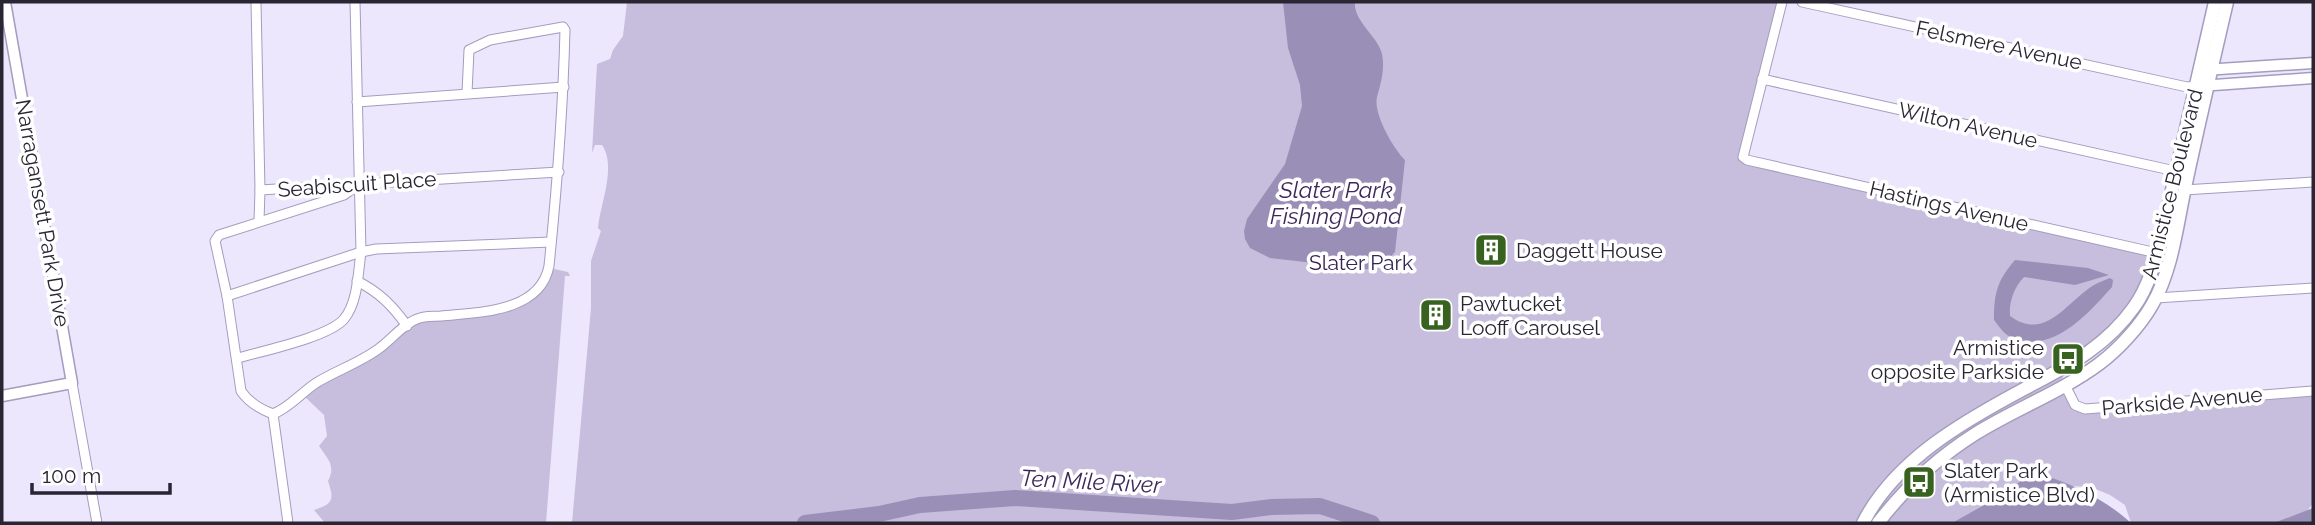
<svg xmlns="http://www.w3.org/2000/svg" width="2315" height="525" font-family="Raleway,sans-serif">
	<rect width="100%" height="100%" fill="#ece7fd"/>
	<g fill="#c6bedc">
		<path d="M627,2H1783L1750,109L1741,159L2152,254L2144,282L2108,330L2061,365L2064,386L2079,407L2313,391V503L2307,511L2304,523H2131L2125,505L2110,495L2091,487L2071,486L2050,478L2020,481L1994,505L1951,523H572L591,308V261L601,231L598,228C600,204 617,167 602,145H595L592,153L597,64L610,59L613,50L623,36Z"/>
		<path d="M545,267L568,272L570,276H565L546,523H325L314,510C334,504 334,499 328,481C336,466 328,459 319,446L327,436L324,415L303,395L363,360L407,323L511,307L538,284Z"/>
	</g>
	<g fill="#9a90b7">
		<path d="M1283,2H1355C1353,21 1378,36 1382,54C1385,69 1381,83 1377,97C1373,113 1393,148 1405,160L1395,252L1383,265L1374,270L1270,258L1250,248L1245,239L1244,231L1247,219L1285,164L1302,106L1300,85L1288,48Z"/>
		<path d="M2015,260L2088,268L2109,275L2075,285L2024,277C2014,288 2009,301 2010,316C2046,342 2066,302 2094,285C2099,282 2105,280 2110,278L2113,280L2112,287C2087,315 2050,357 2009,336C2003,333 1998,325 1994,320C1994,293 1997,281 2015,260Z"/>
		<path d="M2046,476C2077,486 2107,501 2131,523H1952L1995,499L2022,480Z"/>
		<polygon points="2313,508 2313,523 2274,523"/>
	</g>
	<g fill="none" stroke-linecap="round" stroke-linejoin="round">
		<polyline stroke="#9a90b7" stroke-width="16" points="805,523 879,514 920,505 1015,498 1232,512 1272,507 1320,506 1372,523"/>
		<defs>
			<g id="minor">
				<polyline points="256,2 260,190 559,172"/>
				<polyline points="1782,2 1743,157 1747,160 2157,253"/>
				<polyline points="1802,2 2187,87 2197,86"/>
				<polyline points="1762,79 2175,171"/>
				<polyline points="357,102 564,87"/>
				<path d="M360,183L344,195L219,235L215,241L227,296L241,391C249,403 260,409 273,414C289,408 301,393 316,383C337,370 362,362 381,347C393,338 405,322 420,318C426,316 434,316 441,316C478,312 540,313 549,266C557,187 563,109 565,30L563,27L490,40L469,50L467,93"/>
				<polyline points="2184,190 2313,182"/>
				<polyline points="259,221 260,190"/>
				<path d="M357,281C379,292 393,306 407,326"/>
				<polyline points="227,296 361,252 376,249 551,242"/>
				<polyline points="2156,298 2313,288"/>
				<path d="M238,358C262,351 329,337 344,319C358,302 358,273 361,252L355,2"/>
				<polyline points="72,383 97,523"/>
				<polyline points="2065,385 2075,405 2085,409 2313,391"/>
				<polyline points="273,414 288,523"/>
			</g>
			<g id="tertiary">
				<polyline points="2204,70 2313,63"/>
				<polyline points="2200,86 2313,78"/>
				<polyline points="2,396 72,383 5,2"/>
			</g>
			<g id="secondary">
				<path d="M1863,523C1895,460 1964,421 2024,389C2067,366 2105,348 2134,307C2149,286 2155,262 2161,238L2215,2"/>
				<path d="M1878,523C1905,488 1937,458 1975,434C2015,409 2061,392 2099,364C2119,349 2140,326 2152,305C2173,269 2177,223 2186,183C2199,122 2213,62 2227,2"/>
			</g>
		</defs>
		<use href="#minor" stroke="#a59cbe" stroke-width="11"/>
		<use href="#tertiary" stroke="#a59cbe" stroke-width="13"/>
		<use href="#secondary" stroke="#a59cbe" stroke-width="15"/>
		<use href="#minor" stroke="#fff" stroke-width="9"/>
		<use href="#tertiary" stroke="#fff" stroke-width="10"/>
		<use href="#secondary" stroke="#fff" stroke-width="12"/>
	</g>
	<defs>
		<symbol id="building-square" viewBox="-11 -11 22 22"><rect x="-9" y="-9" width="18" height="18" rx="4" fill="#38621f" stroke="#fff"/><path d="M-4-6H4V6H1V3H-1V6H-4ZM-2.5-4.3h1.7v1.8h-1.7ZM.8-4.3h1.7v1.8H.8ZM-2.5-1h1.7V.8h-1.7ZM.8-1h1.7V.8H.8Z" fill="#fff"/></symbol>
		<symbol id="bus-square" viewBox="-11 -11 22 22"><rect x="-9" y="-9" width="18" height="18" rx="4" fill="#38621f" stroke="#fff"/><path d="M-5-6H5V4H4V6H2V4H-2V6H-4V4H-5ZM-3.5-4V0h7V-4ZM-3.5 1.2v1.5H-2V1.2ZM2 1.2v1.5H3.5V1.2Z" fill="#fff"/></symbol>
	</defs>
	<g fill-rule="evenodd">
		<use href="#building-square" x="1472" y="231" width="38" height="38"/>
		<use href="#building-square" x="1417" y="296" width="38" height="38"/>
		<use href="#bus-square" x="2049" y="340" width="38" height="38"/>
		<use href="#bus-square" x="1900" y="463" width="38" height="38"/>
	</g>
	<g text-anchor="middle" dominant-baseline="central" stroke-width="7" stroke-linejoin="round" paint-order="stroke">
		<g font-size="21" fill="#292533" stroke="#fff">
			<text transform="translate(1999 45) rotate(12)">Felsmere Avenue</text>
			<text transform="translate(1968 125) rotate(13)">Wilton Avenue</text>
			<text transform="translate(357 184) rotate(-4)">Seabiscuit Place</text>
			<text transform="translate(2172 184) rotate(-76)">Armistice Boulevard</text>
			<text transform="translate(1949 206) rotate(13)">Hastings Avenue</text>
			<text transform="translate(43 213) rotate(80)">Narragansett Park Drive</text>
			<text transform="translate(2182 401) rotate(-5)">Parkside Avenue</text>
		</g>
		<g font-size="21" fill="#292533" stroke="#fff" text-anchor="start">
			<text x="1516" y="250">Daggett House</text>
			<text x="1460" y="303">Pawtucket<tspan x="1460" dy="24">Looff Carousel</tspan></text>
			<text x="2044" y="347" text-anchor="end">Armistice<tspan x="2044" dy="24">opposite Parkside</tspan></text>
			<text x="1944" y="470">Slater Park<tspan x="1944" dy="24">(Armistice Blvd)</tspan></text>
		</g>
		<g font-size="21" fill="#362456" stroke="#fff">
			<text x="1361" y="262">Slater Park</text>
		</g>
		<g font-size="23" font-style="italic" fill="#3b295c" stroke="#fff">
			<text x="1336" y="189">Slater Park<tspan x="1336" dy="26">Fishing Pond</tspan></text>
			<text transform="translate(1091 481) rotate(3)">Ten Mile River</text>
		</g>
	</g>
	<rect width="2315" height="525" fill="none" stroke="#292533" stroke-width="7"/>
	<path d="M32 483v10h138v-10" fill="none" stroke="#292533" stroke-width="3.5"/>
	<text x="42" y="483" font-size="21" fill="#292533" stroke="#ffffff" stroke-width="5" paint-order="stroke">100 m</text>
</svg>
